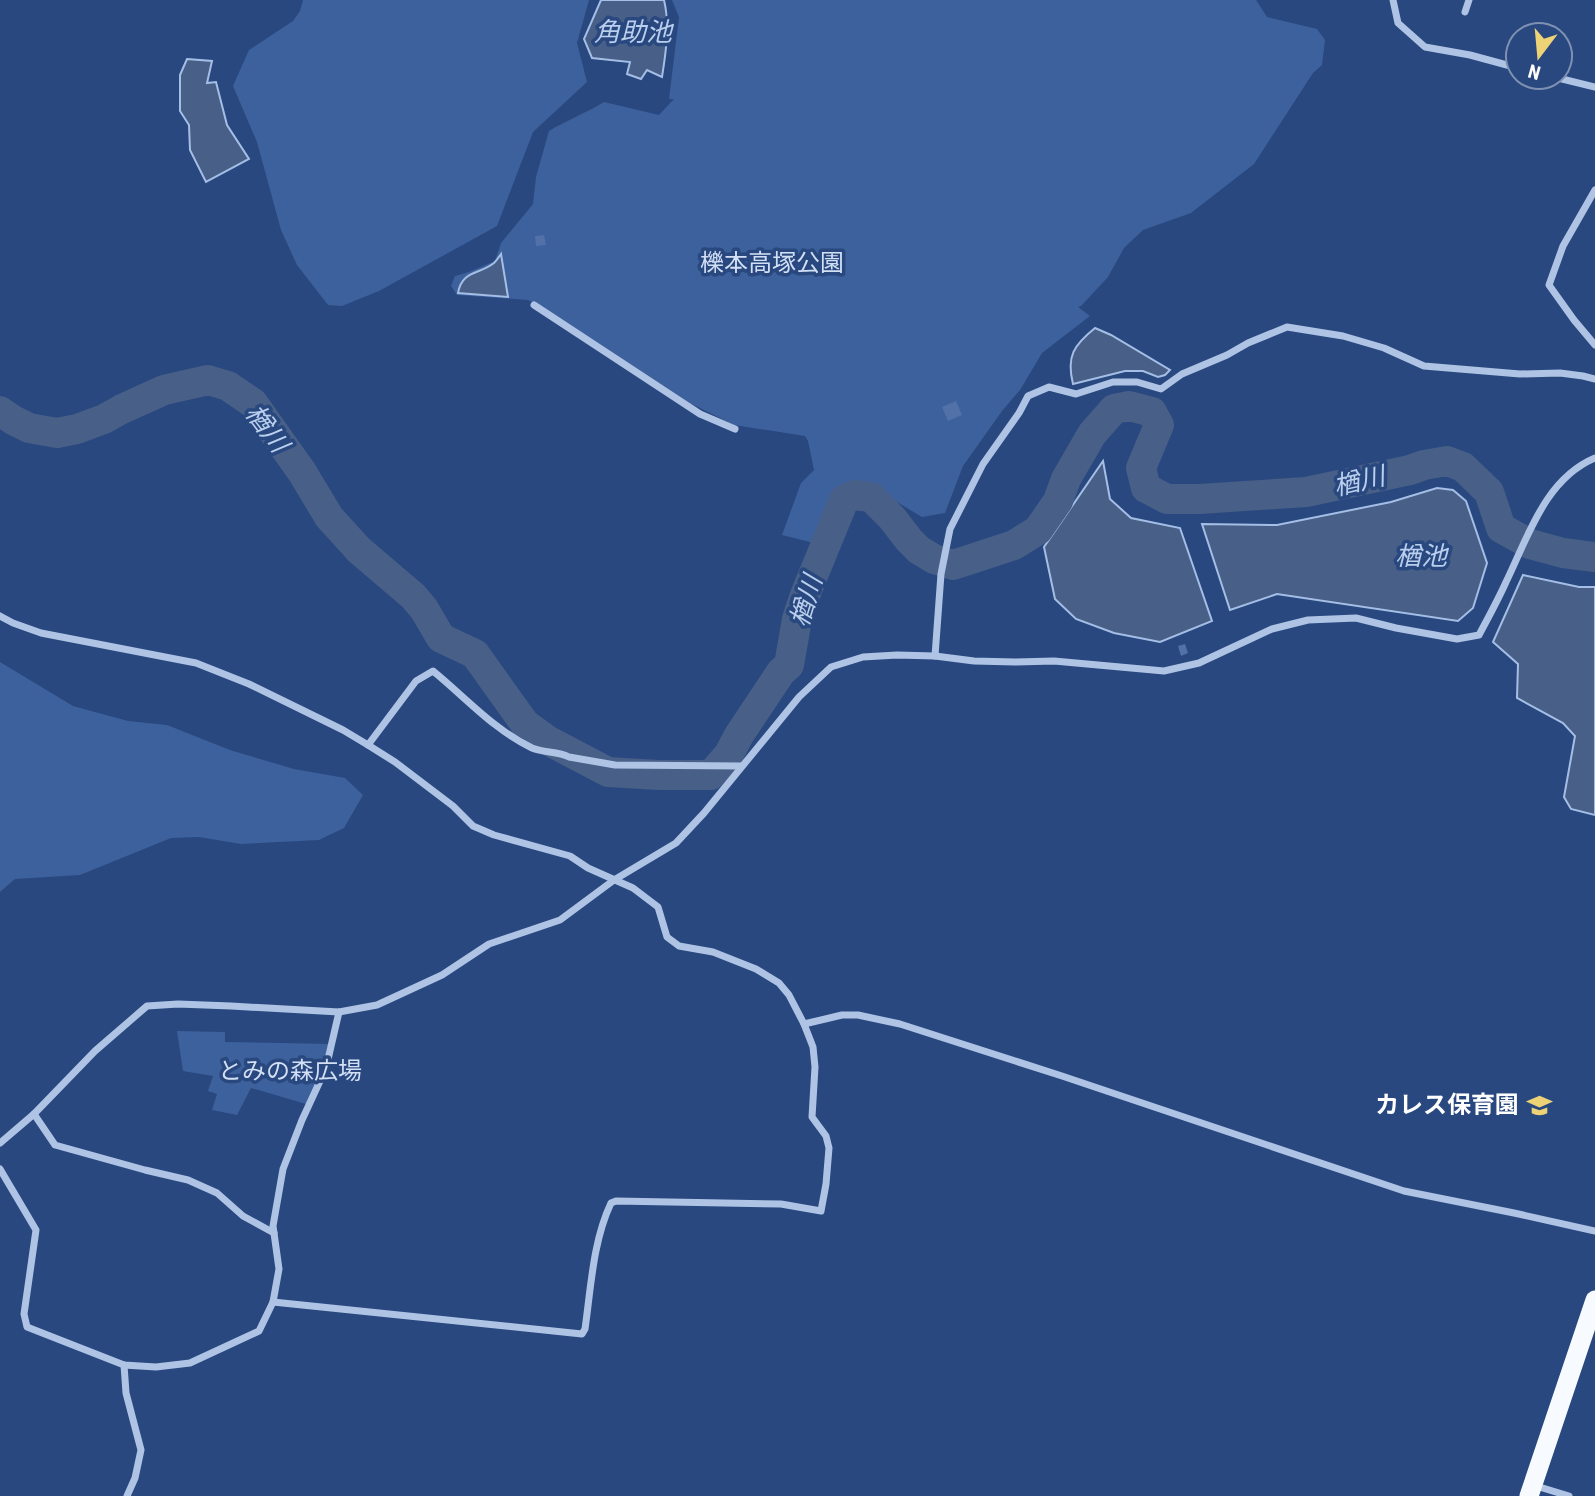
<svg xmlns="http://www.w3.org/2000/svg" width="1595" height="1496" font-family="'Roboto Condensed','Noto Sans JP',sans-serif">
	<rect width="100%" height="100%" fill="#28487f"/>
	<g fill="#3d619d">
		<polygon points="303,0 589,0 577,43 587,82 533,132 497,226 379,291 342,306 328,305 297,265 281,230 257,142 233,86 249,50 293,21 300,11"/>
		<path d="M672,0H1256L1267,17L1317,29L1325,40L1322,65L1313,73L1254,164L1191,213L1143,230L1124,248L1108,277L1081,306L1078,307L1090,316L1042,353L1020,390L1002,411L963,466L945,513L922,517L870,486L830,497L814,543L782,535L801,483L814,470L808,441L805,436L734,425L690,403L555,315L528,300L457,295L451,286L455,276L469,272L495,261L501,243L533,204L536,177L549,131C567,120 586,113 604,102L659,115L674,99H669L679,17Z"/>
		<polygon points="0,662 73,706 128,721 167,725 230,750 294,769 345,778 363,795 344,828 319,840 241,844 199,837 171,838 80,875 15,879 0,892"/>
		<polygon points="177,1031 225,1032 225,1042 331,1044 323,1068 306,1104 251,1088 237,1115 212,1110 217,1094 208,1091 213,1076 183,1071"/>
	</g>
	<g fill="#485f87" stroke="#a4bee6" stroke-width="2">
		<path d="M601,0H664C670,25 666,52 662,77L647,70L641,79L627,74L630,62L592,58L584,39Z"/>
		<polygon points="187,59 212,61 207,83 216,82 227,125 249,159 206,182 190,150 189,125 180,111 180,75"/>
		<path d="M501,254L508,297L458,293C462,270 479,275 494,263C497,260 499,257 501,254Z"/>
		<path d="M1095,328L1111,335L1170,370L1165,375L1158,377L1143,371H1125L1073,384C1066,356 1074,345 1095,328Z"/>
		<polygon points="1103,461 1110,499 1131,518 1180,528 1212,621 1160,642 1114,633 1076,619 1055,599 1044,547"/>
		<polygon points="1437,488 1453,490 1466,501 1487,563 1473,608 1458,621 1277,594 1230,610 1202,524 1277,525 1391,502"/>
		<polygon points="1523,575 1579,587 1595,587 1595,815 1571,809 1564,797 1575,736 1563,723 1517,698 1518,664 1493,642"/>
	</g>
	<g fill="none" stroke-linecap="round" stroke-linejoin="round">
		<polyline stroke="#485f87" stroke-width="30" points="0,411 13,420 29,428 57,433 77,429 104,419 122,409 164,390 208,380 228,386 253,403 302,472 329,517 359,550 413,596 424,609 441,638 475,654 525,724 547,740 608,772 659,775 711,775 729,754 739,735 781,672 789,665 797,619 805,595 844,500 854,495 871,497 892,518 909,540 919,550 934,559 953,565 1014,545 1038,530 1058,501 1066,479 1092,434 1114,409 1129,406 1152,412 1159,425 1141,468 1146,488 1167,499 1199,499 1306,492 1410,470 1424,465 1447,461 1463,467 1489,492 1501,528 1530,544 1563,553 1595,557"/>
	</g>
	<g fill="#5171a8">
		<polygon points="544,235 546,245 536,246 535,236"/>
		<polygon points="956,401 962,415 948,421 942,407"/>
		<polygon points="1185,644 1188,653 1181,656 1178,646"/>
	</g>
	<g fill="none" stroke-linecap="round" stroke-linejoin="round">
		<g stroke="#afc4e5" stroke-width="7">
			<polyline points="1393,0 1398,23 1425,47 1470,55 1518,68"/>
			<polyline points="1465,12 1469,0"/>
			<polyline points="1554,77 1595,87"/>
			<polyline points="1595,190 1563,246 1549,285 1574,320 1595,345"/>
			<polyline points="534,305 700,414 735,429"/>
			<path d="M0,616L13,623L41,633L196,663L249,684L343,730L368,745L416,681L433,671C465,697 494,730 532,748C544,753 558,751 569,757L615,765L741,766"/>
			<polyline points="935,656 941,574 950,529 983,464 1019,413 1028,396 1049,387 1076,394 1113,382 1137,382 1161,389 1182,374 1227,355 1248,343 1287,327 1343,336 1384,348 1424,366 1520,374 1560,373 1583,376 1595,379"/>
			<polyline points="804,1024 842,1015 858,1015 900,1024 1062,1076 1404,1191 1514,1213 1595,1231"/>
			<polyline points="34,1114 55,1145 145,1170 188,1180 217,1193 243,1216 274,1233"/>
			<path d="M0,1143L34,1114L95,1051L147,1006L178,1004L231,1006L339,1012L377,1005L442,975L489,944L560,920L614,880L676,843L704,813L799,697L831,667L863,657L897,655L935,656L974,661L1015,662L1054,661L1164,671L1199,663L1272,629L1308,620L1356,618L1396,628L1457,639L1479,635C1488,618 1498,600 1506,582C1528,537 1545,479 1595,458"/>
			<polyline points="0,1169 36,1230 24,1314 27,1327 124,1365 156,1367 190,1363 259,1331 273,1302 279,1269 273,1226 283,1169 302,1120 326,1068 339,1012"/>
			<path d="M273,1302L582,1334L585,1329C591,1287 593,1241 611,1203L616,1201L781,1204L821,1211L826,1184L829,1148L826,1136L812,1117L815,1067L813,1047L804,1024L789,995L779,983L756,969L713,952L679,946L667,937L658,907L633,888L588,868L570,856L494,835L473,826L453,806L395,762L368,745"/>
			<polyline points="124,1365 126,1393 141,1450 135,1478 127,1496"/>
			<polyline points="1533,1485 1569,1496"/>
		</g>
		<polyline stroke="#f7fafe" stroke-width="19" points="1529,1496 1595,1300"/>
	</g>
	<defs>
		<symbol id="school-bare" viewBox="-9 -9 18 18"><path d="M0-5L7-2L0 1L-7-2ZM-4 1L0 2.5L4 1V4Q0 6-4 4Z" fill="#edd376" stroke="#28487f" stroke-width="2.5" paint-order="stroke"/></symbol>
	</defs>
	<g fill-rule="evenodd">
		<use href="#school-bare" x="1522" y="1088" width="35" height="35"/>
	</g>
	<g text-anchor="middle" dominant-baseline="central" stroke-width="7" stroke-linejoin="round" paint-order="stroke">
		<g font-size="24" fill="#d2dff4" stroke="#28487f">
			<text x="772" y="263">櫟本高塚公園</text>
			<text x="290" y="1071">とみの森広場</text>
		</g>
		<g font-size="24" font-weight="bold" fill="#fff" stroke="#28487f" text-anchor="end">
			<text x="1519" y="1105">カレス保育園</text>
		</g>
		<g font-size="26" font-style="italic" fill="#baceed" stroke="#28487f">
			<text x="633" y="32">角助池</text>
			<text transform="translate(267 428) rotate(53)">楢川</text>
			<text transform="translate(1359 481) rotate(-13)">楢川</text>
			<text x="1421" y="556">楢池</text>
			<text transform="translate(806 601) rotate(-73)">楢川</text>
		</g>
	</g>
	<g transform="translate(1539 56) rotate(196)"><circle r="33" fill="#28487f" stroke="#7e91b2" stroke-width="2"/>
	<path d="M0-5L12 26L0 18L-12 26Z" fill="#edd376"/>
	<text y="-10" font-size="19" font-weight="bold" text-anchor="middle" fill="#ffffff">N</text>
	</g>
</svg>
